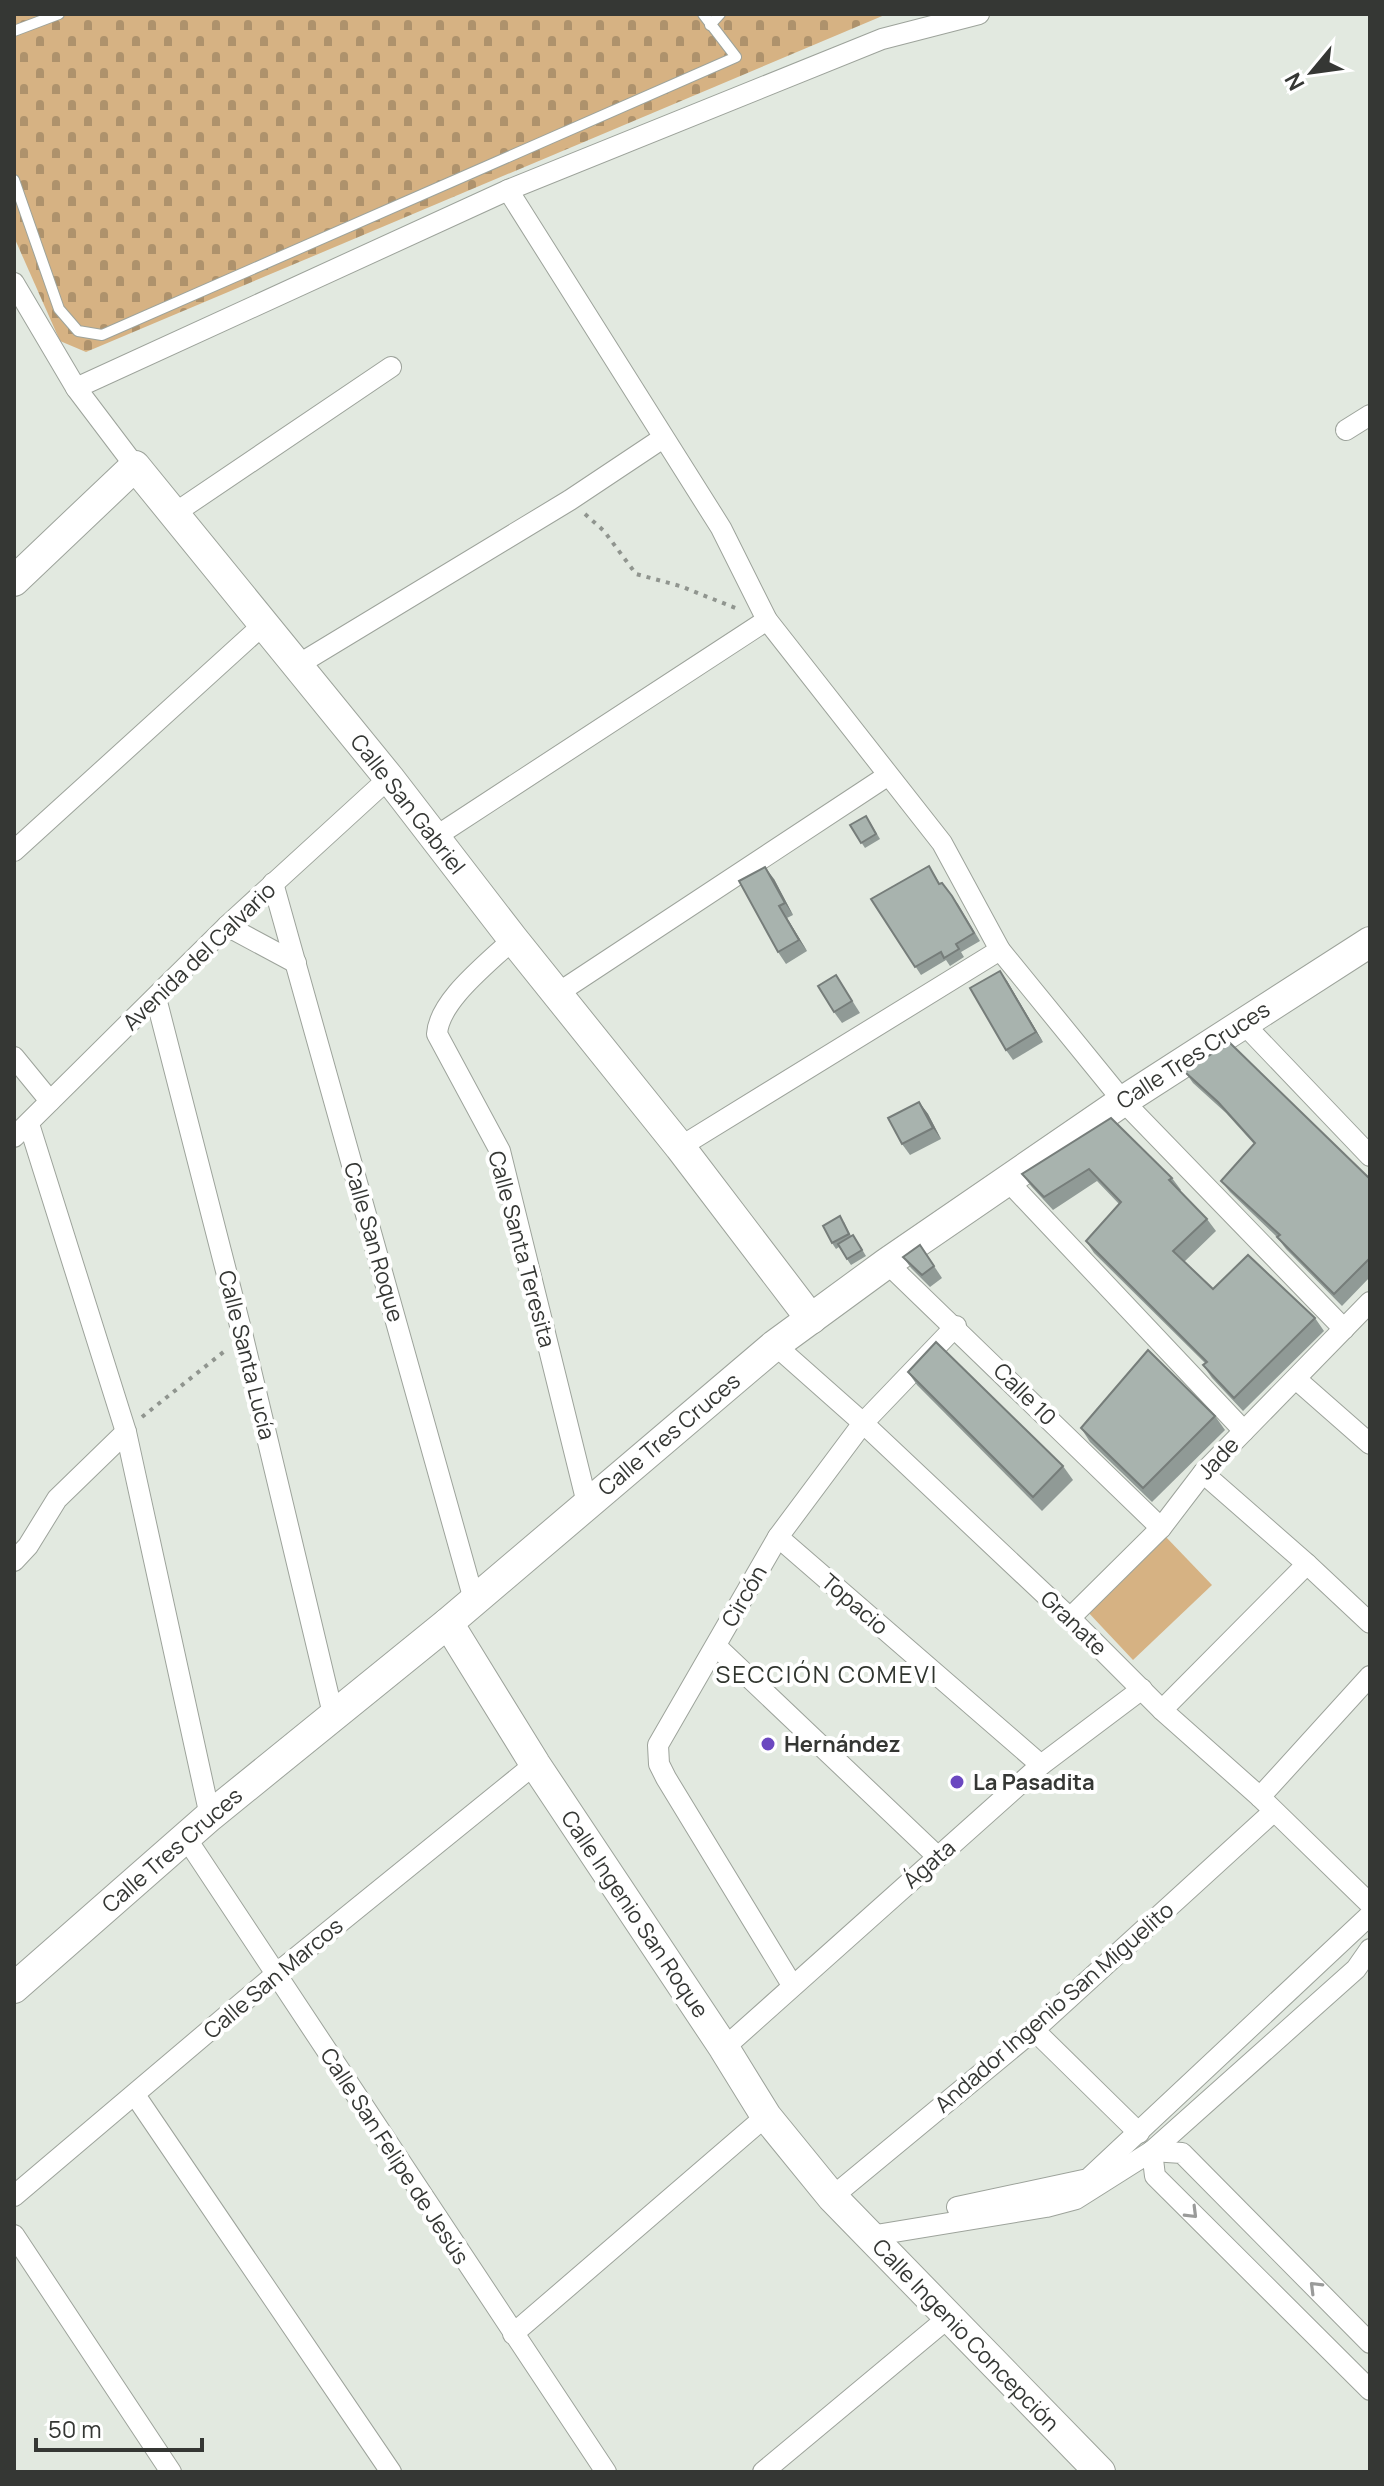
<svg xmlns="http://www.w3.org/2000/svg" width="1384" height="2486" font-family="Manrope,sans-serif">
	<defs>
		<pattern id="cemetery-stones" width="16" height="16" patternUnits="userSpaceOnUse" patternTransform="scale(2)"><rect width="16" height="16" fill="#d6b283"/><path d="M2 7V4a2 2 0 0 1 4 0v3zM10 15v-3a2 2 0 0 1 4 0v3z" fill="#ae926c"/></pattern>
	</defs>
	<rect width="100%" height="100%" fill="#e2e9e0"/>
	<polygon fill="url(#cemetery-stones)" points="14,14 887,14 86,352 60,341 14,237"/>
	<polygon fill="#d6b283" points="1165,1536 1212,1585 1133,1660 1087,1611"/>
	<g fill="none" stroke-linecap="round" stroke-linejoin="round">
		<defs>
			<g id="lane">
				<polyline points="710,25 720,14"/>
				<polyline points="14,31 59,14"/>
				<polyline points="14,180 59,309 78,331 102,335 736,57 703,14"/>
			</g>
			<g id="street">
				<polyline points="508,190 721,528 767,620 942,843 1000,950 1123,1101 1344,1329"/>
				<polyline points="14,283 76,388 135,466"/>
				<polyline points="76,388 508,190 882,39 979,14"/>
				<polyline points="1346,430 1370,415"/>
				<polyline points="175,513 391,367"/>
				<polyline points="296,666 570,500 663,438"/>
				<polyline points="435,837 767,620"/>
				<polyline points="14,851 264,624"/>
				<polyline points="273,883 474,1600"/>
				<polyline points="227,926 296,963"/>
				<path d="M513,939C489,963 439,1000 437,1034L500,1151L587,1503"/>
				<polyline points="558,993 887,776"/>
				<polyline points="156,998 243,1337 333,1714"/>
				<polyline points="1242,1022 1370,1156"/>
				<polyline points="14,1057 50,1101"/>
				<polyline points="29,1124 126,1432 210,1816"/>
				<polyline points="14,1137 227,926 389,778"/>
				<polyline points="680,1147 1000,950"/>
				<polyline points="1007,1180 1244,1431"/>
				<polyline points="887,1263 1161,1528"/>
				<polyline points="775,1345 863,1423 1070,1618 1162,1710 1260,1797 1370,1904"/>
				<polyline points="1296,1379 1370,1444"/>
				<polyline points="1203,1473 1307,1564 1370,1623"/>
				<polyline points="778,1537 1041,1765"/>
				<polyline points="14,1561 28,1546 57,1499 126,1432"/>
				<polyline points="1070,1618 1161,1528 1203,1473 1370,1302"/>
				<polyline points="716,1646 938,1857"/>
				<polyline points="1162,1710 1307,1564"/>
				<polyline points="1260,1797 1370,1676"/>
				<polyline points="186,1838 606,2472"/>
				<polyline points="792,1985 666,1778 659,1764 658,1745 778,1537 863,1423 956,1326"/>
				<polyline points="1034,2030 1139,2133"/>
				<polyline points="724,2048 1041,1765 1142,1689"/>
				<polyline points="135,2095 391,2472"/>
				<polyline points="1152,2151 1155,2176 1370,2390"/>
				<polyline points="1152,2151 1182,2153 1370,2343"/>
				<polyline points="14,2196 276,1974 535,1764"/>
				<polyline points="832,2197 1034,2030 1273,1812"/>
				<polyline points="957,2207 1088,2179 1370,1915"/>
				<polyline points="14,2235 171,2472"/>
				<polyline points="870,2236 1046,2207 1076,2199 1152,2151 1356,1969 1370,1949"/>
				<polyline points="513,2334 766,2116"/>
				<polyline points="763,2472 949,2317"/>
			</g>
			<g id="secondary">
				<polyline points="14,581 135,466 389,778 513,939 680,1147 811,1319"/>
				<polyline points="448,1623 535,1764 724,2048 766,2116 832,2197 1100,2472"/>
				<polyline points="14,1988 210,1816 448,1623 775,1345 887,1263 1123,1101 1370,942"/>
			</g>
		</defs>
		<use href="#lane" stroke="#9da39b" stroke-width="12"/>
		<use href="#street" stroke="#9da39b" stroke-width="22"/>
		<use href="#secondary" stroke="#9da39b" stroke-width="32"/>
		<g stroke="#90958f" stroke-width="4" stroke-dasharray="4 6" stroke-linecap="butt">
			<polyline points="585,514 604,531 636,574 680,586 738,609"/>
			<polyline points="142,1417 226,1350"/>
		</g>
		<use href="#lane" stroke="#fff" stroke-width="10"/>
		<use href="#street" stroke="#fff" stroke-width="20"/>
		<use href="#secondary" stroke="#fff" stroke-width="30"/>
	</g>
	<g fill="#909a96">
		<polygon points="870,822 880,839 865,848 850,825"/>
		<polygon points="934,874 940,884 958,904 980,941 961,952 964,957 950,966 946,960 921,975 871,899"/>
		<polygon points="774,879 793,915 787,918 807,951 786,964 778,952"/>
		<polygon points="836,975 860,1013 842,1023 834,1012"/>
		<polygon points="1007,981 1043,1042 1013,1060 1006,1050"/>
		<polygon points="1185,1072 1370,1179 1370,1277 1342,1306 1286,1249 1277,1237 1230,1192 1221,1181 1254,1144 1226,1113 1193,1083"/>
		<polygon points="919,1102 928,1114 941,1139 910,1155 902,1144"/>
		<polygon points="1111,1118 1172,1178 1181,1190 1180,1191 1207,1219 1216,1231 1184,1262 1213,1289 1315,1318 1324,1331 1243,1411 1212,1378 1203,1365 1205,1363 1094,1253 1086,1241 1119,1204 1097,1181 1053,1210 1031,1186 1022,1174"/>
		<polygon points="844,1222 851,1236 857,1241 866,1256 851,1265 839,1247 836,1249 832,1243"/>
		<polygon points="920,1245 942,1278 930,1287 911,1268 903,1257"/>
		<polygon points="908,1372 1063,1466 1073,1480 1042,1511 917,1385"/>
		<polygon points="1215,1416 1225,1430 1152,1502 1090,1442 1081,1428"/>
	</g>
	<g fill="#767d7a">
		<polygon points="765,867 774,879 793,915 785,903"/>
		<polygon points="779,906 787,918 807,951 799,940"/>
		<polygon points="1000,971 1007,981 1043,1042 1036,1032"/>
		<polygon points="919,1102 928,1114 941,1139 933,1128"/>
	</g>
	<g fill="#a8b3ae" stroke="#767d7a" stroke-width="2">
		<polygon points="866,816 876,834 861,843 850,825"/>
		<polygon points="929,866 939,884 942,883 952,896 974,933 956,944 959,949 944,958 941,952 915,967 871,899"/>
		<polygon points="765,867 785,903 779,906 799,940 778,952 739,881"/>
		<polygon points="1000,971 1036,1032 1006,1050 970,988"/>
		<polygon points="836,975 852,1001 834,1012 818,986"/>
		<polygon points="1229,1042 1370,1179 1370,1258 1334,1294 1277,1237 1280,1235 1221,1181 1255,1143 1218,1102 1185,1072"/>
		<polygon points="919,1102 933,1128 902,1144 888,1118"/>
		<polygon points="1111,1118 1172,1178 1169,1180 1207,1219 1173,1251 1213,1289 1248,1255 1315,1318 1234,1398 1203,1365 1207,1362 1086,1241 1121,1202 1089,1169 1044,1197 1022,1174"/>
		<polygon points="840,1216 849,1234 832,1243 823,1226"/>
		<polygon points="853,1235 862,1250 847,1259 838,1244"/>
		<polygon points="920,1245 934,1266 922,1275 903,1257"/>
		<polygon points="936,1342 1063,1466 1033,1497 908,1372"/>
		<polygon points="1148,1350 1215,1416 1143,1488 1081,1428"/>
	</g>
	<defs><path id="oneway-chevron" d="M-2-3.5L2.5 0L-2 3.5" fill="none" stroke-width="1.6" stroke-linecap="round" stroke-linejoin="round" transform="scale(2)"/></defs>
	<g stroke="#9a9b9a">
		<use href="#oneway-chevron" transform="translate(1192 2213) rotate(45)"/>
		<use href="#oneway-chevron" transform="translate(1315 2287) rotate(-135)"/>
	</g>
	<g fill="#6b48c0" stroke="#fff" stroke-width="3">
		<circle cx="768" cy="1744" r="8"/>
		<circle cx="957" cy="1782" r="8"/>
	</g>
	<g text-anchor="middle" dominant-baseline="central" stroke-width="8" stroke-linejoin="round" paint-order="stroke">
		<g font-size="22" fill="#353734" stroke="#fff">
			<text transform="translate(408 804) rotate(52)">Calle San Gabriel</text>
			<text transform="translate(199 956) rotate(-44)">Avenida del Calvario</text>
			<text transform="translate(1193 1055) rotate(-33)">Calle Tres Cruces</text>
			<text transform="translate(374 1242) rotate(74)">Calle San Roque</text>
			<text transform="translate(522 1249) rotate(75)">Calle Santa Teresita</text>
			<text transform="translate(247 1355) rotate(76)">Calle Santa Lucía</text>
			<text transform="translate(1025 1394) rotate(45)">Calle 10</text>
			<text transform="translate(669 1434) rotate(-40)">Calle Tres Cruces</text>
			<text transform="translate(1218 1458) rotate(-47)">Jade</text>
			<text transform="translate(744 1596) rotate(-60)">Circón</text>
			<text transform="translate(855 1604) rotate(41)">Topacio</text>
			<text transform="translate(1074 1623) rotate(44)">Granate</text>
			<text transform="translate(172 1850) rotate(-41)">Calle Tres Cruces</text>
			<text transform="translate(929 1864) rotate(-41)">Ágata</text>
			<text transform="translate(635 1914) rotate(56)">Calle Ingenio San Roque</text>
			<text transform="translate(273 1978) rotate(-40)">Calle San Marcos</text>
			<text transform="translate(1054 2007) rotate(-41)">Andador Ingenio San Miguelito</text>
			<text transform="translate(395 2156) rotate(57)">Calle San Felipe de Jesús</text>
			<text transform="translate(966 2335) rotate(46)">Calle Ingenio Concepción</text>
		</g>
		<g font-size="22" font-weight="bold" fill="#353734" stroke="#fff" text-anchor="start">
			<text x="784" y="1744">Hernández</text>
			<text x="973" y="1782">La Pasadita</text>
		</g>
		<g font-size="24" letter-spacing="2" fill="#2f342d" stroke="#fff">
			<text x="827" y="1673">SECCIÓN COMEVI</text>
		</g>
	</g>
	<rect width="1384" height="2486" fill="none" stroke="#353734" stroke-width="32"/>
	<g transform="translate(1312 72) rotate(241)" stroke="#ffffff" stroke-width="6" paint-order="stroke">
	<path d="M0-6L14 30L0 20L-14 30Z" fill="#353734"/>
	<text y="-12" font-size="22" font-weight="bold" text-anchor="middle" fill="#353734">N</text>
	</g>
	<path d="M36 2438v12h166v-12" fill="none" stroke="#353734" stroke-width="4"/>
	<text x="48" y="2438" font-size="24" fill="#353734" stroke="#ffffff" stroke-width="6" paint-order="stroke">50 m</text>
</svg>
